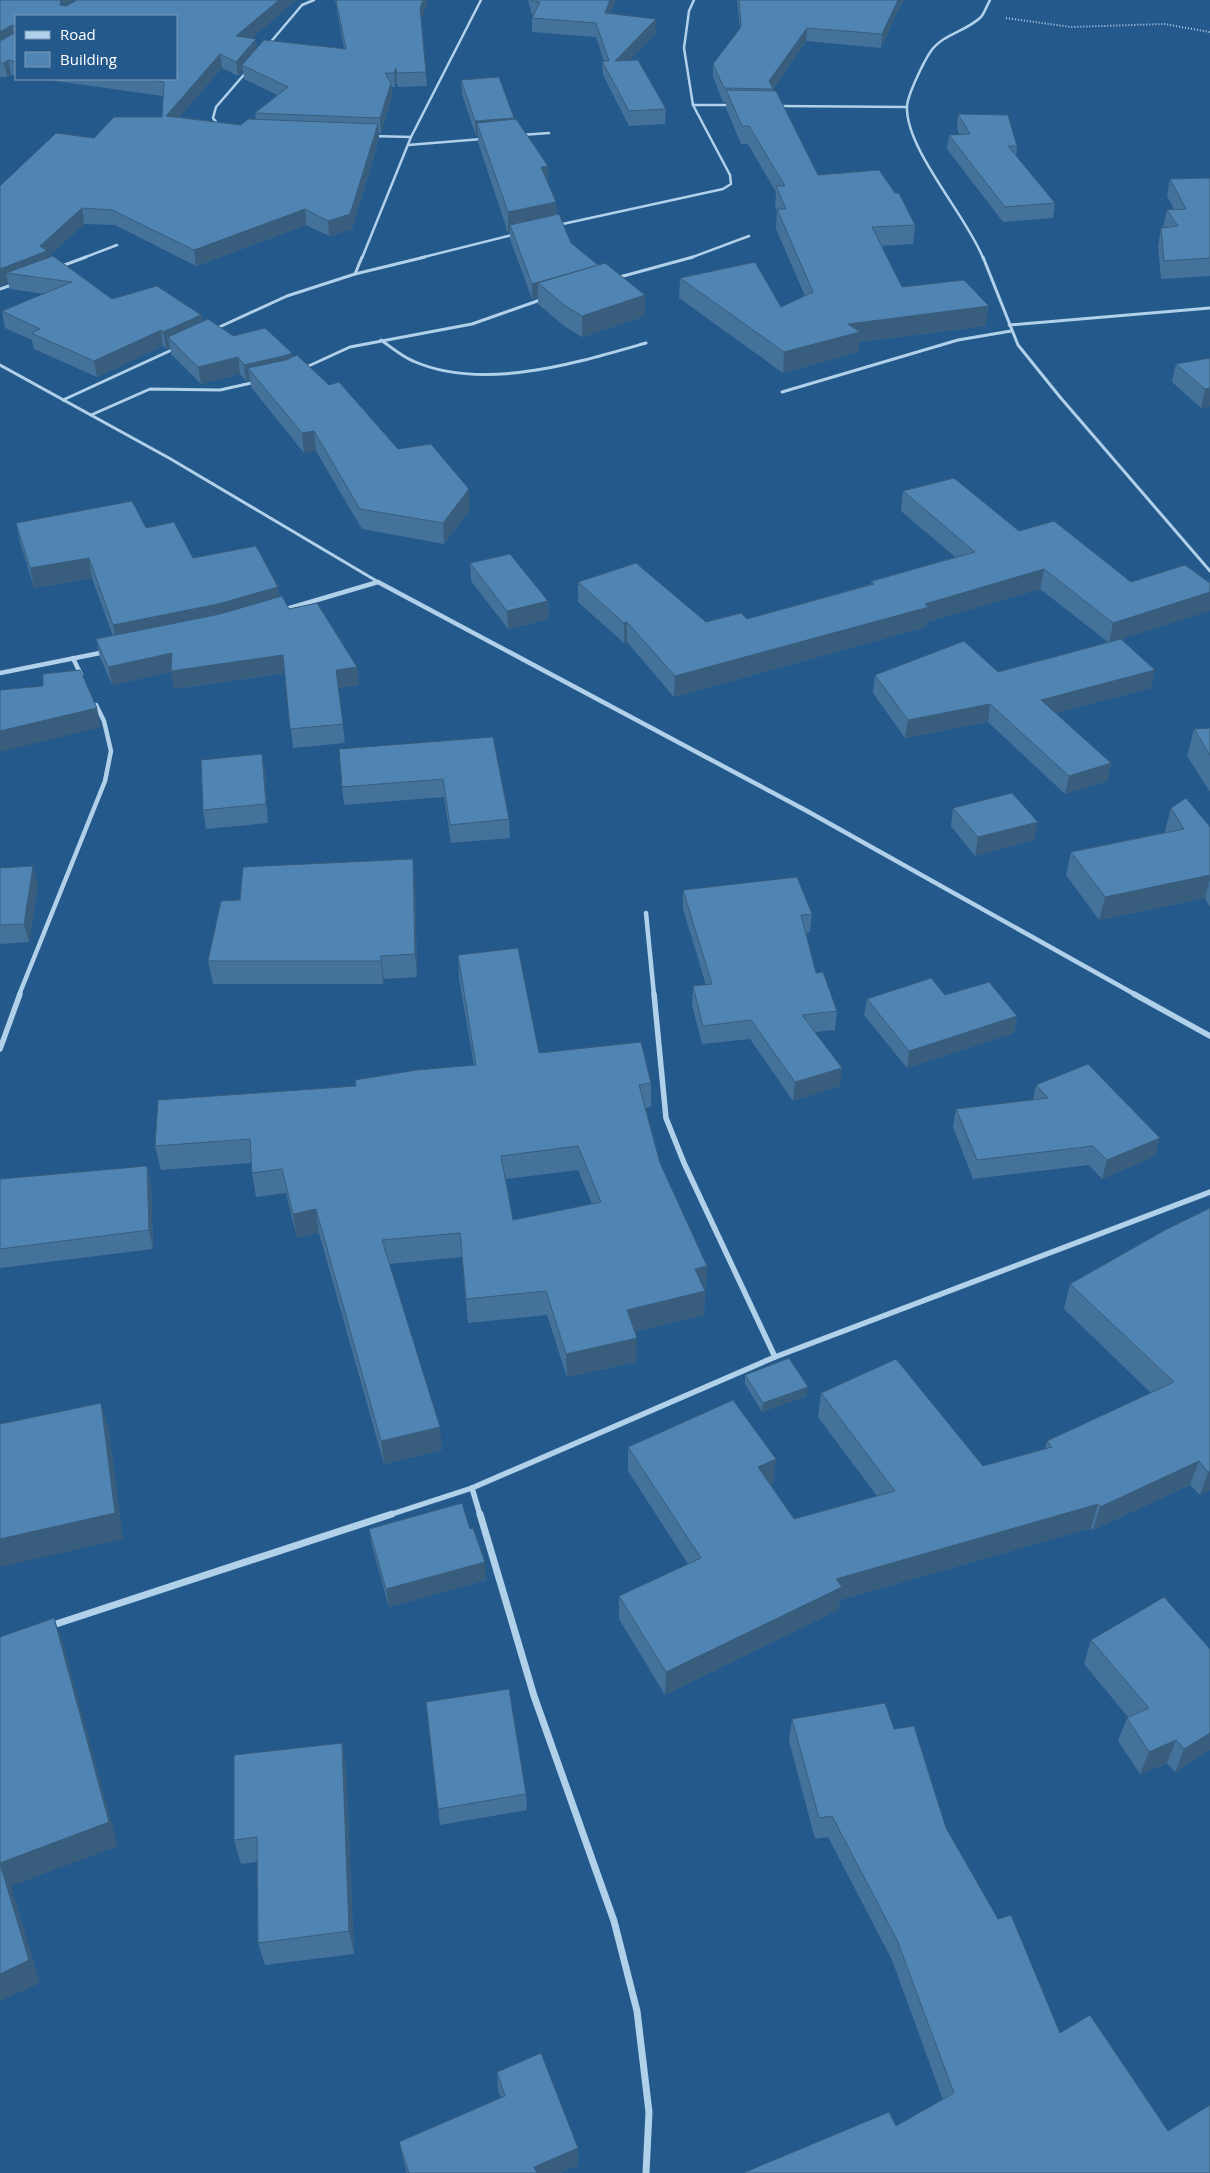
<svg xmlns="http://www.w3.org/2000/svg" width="1210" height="2173" font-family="'Open Sans',sans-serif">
	<rect width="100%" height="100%" fill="#24598b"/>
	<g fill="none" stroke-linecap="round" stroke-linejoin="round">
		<polyline stroke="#b1d0ea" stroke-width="2" stroke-dasharray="1 2" stroke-linecap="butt" points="1006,18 1071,27 1164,24 1210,32"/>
		<g stroke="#b1d0ea" stroke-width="2.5">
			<polyline points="269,44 302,5 314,0"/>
			<polyline points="693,105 732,105"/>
			<polyline points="778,106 907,107"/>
			<polyline points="220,127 213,118 216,107 248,70"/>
			<polyline points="521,135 549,133"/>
			<polyline points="373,136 411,137"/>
			<polyline points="408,145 482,139"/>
			<polyline points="558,225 723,189 731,184 730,175 693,105 684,48 689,11 694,0"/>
			<polyline points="83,258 117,245"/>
			<polyline points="362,258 411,137 481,0"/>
			<polyline points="420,258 516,234"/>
			<polyline points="690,258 749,236"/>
			<path d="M983,258C967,216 905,149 907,106C908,94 924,61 931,51C943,34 967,31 981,17C985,12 987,5 990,0"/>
		</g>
		<g stroke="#b1d0ea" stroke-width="3">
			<polyline points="983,257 1018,345 1060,397 1210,571"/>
			<polyline points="59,267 86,257"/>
			<polyline points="355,274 362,257"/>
			<polyline points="616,278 693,257"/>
			<polyline points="0,289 14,284"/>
			<polyline points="1009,325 1210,308"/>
			<polyline points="215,329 287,296 355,274 425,257"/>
			<path d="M381,340C391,347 401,356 413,361C483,392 576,363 646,343"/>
			<polyline points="0,365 169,458 380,583"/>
			<polyline points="302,369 350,347 472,324 543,299"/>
			<polyline points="782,392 958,340 1011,331"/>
			<polyline points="63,400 176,348"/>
			<polyline points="91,415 150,389 220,390 256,382"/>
			<polyline points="374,583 378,582"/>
		</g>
		<g stroke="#b1d0ea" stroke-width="4.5">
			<polyline points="378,582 807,811 1136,995"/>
			<polyline points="283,610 378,582"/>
			<polyline points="73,658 81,675"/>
			<polyline points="0,673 105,652"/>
			<polyline points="646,913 654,995"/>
			<polyline points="19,995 105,781 111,751 104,721 96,705"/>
		</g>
		<g stroke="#b1d0ea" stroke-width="5.5">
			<polyline points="654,994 666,1118 684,1163 775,1357"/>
			<polyline points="1134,994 1210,1036"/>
			<polyline points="0,1049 20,994"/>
			<polyline points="472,1488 480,1515"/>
			<polyline points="389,1515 472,1488 775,1357 1210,1192"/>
		</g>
		<g stroke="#b1d0ea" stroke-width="7">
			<polyline points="480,1514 534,1696 614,1921 637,2011 649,2112 646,2173"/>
			<polyline points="50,1626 392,1514"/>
		</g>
	</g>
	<g fill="#45729a" fill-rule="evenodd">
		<path d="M0,0H296L252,38L256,39L257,47L344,49L335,0H428L421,21L427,86L398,87L397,82L395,87H391L392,97L381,133H379V139L352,229L329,236L306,225L196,266L115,225L84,224L48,257V258L112,299L201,315L202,322L233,336L292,353V357L398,449L470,509L444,544L362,529L316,451L304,453L251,387L250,380L246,381L240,374L201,384L171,354L170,347L166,349L163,346L97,377L34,349L32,340L5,328L2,311L44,294L10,289L8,283L0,286V186L94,138L162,117L163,96L41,79H176L16,16V75H11L7,77H0ZM222,68L238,76L243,70L244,79L277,95L255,113L256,119L241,125L179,117Z"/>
		<polygon points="528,0 616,0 610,14 656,33 629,60 666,109 665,124 629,126 603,75 602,61 604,61 596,37 532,32 532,18 534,15 532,15"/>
		<polygon points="737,0 904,0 898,10 881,48 806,41 773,89 773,91 818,175 915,225 913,244 881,246 902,287 986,326 859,342 858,352 783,373 679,298 680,278 781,307 805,296 776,229 777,211 775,206 776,192 748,144 741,144 726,108 726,102 723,102 713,77 713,64 740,29"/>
		<polygon points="461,80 514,120 548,166 548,182 556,202 557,215 571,243 598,265 645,295 645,316 582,337 564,326 538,304 538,297 532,299 510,239 510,232 508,233 478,142 478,136 476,136 462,94"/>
		<polygon points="958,114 1017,146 1016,156 1055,203 1053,218 1003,222 947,149 949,135 960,135 957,129"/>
		<polygon points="1210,178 1210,276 1161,279 1158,246 1161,228 1163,227 1167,210 1174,209 1167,196 1170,179"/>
		<polygon points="1210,358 1210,406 1201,408 1172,382 1176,364"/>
		<polygon points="903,491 1019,531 1131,582 1121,639 1151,688 1055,713 1111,763 1107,781 1065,794 988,722 905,738 873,693 875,675 998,672 1108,642 1040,589 927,622 926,627 674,697 627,642 624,643 578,602 578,582 706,622 747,619 871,584 872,581 955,557 901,511"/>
		<polygon points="16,523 193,558 279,597 289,609 357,667 359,685 338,688 345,743 293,748 285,673 174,689 171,672 112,685 100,657 96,639 113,636 92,578 34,588 20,542"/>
		<polygon points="470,563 548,601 549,619 508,629 471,581"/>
		<polygon points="1210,728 1210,792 1187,756 1194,729"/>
		<polygon points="493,737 509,819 510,838 451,843 444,797 344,805 342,787"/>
		<polygon points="265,772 268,823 206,829 203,810"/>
		<polygon points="953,808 1034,840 975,856 951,826"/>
		<polygon points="1171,808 1210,827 1210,907 1205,898 1099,920 1066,875 1071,852 1166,832 1165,831"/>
		<polygon points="0,868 38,885 29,942 0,944"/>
		<polygon points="415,882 417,977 384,979 383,984 213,984 208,961 240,900"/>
		<polygon points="683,890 812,914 810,932 806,933 816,973 837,1011 835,1030 815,1032 840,1086 793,1101 750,1039 702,1044 692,1005 693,986 706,985 683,909"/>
		<path d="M458,955L539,1053L651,1083V1107L645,1108L660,1163L706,1290H705L704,1315L634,1332L636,1362L567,1377L547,1315L468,1323L462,1257L389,1264L442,1450L384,1464L319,1233L297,1238L286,1193L256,1197L252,1173L251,1163L161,1170L155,1146L356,1086L474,1065L459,978ZM578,1170L592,1204L513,1220L506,1179Z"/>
		<polygon points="945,995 1017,1016 1014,1033 907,1068 864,1015 867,999"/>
		<polygon points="1036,1085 1155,1156 1102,1179 1089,1165 973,1179 953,1127 956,1109 1033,1100"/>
		<polygon points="147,1166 151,1185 153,1249 0,1268 0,1179"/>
		<polygon points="1210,1208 1210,1490 1200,1495 1190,1485 1093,1530 1091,1528 840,1600 838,1610 665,1695 619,1619 619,1596 688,1564 628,1471 628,1447 776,1459 773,1483 770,1484 794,1519 877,1496 818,1417 821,1393 983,1466 1045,1449 1047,1441 1151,1393 1064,1309 1070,1284"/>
		<polygon points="745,1375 806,1396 762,1412 745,1384"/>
		<polygon points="369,1529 486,1580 389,1607 372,1546"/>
		<polygon points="1091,1640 1210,1750 1175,1772 1167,1763 1140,1774 1118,1741 1127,1718 1128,1717 1084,1664"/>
		<polygon points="426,1702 526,1794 527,1810 440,1825"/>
		<polygon points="792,1719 894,1729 946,1828 1060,2033 1168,2131 1210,2173 896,2126 943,2100 892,1960 828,1837 815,1839 789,1741"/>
		<polygon points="342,1743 346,1767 354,1954 265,1965 258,1943 257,1862 241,1864 234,1840"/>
		<polygon points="497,2072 578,2148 578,2165 560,2173 407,2173 403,2159 399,2142 501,2098 498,2090"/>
	</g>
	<g fill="#385d7d">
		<polygon points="61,0 88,0 63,16 60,5"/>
		<polygon points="279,0 296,0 238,50 236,36"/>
		<polygon points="423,0 428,0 421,22 420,8"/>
		<polygon points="610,0 616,0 605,27 605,13"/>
		<polygon points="898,0 904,0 898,10 881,48 882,34"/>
		<polygon points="656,19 656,33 615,75 615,61"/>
		<polygon points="12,25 14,39 0,47 0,32"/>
		<polygon points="807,28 806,41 773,89 769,81"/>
		<polygon points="256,39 258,53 242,65 243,70 238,76 236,62"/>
		<polygon points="220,54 222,68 168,130 166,116"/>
		<polygon points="8,60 11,75 7,77 4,63"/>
		<polygon points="396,68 397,82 395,87 394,73"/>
		<polygon points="391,83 392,97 381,133 380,118"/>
		<polygon points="514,118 515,133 477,123 478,136 476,136 475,121"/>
		<polygon points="378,124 379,139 352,229 329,236 328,221"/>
		<polygon points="548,166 548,186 541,167"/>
		<polygon points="556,202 557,222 510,225 510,232 508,233 508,212"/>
		<polygon points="82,208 84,224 48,257 50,267 6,273 8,283 0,286 0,269 40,246"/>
		<polygon points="305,209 306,225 196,266 194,250"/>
		<polygon points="598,265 538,283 538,297 532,299 532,284"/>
		<polygon points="645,295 645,316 582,337 582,316"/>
		<polygon points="989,306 986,326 859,342 858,352 783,373 784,352 848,324"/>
		<polygon points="201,315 204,331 168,337 170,347 166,349 163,332"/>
		<polygon points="161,330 163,346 97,377 94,361"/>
		<polygon points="292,353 293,369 248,368 250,380 246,381 244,365"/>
		<polygon points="238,357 240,374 201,384 198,367"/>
		<polygon points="1210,388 1210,406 1201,408 1205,389"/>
		<polygon points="314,431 316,451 304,453 302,433"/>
		<polygon points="469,489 470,509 444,544 443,523"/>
		<polygon points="89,558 92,578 34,588 30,568"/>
		<polygon points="1044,569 1040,589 927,622 926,627 674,697 675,676"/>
		<polygon points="278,587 280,607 117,645 113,625"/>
		<polygon points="1210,592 1210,611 1109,643 1113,623"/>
		<polygon points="548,601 549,619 508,629 507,611"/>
		<polygon points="627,622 627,642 624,643 624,623"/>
		<polygon points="172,653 283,655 285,673 174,689 171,672 112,685 108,667"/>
		<polygon points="357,667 359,685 338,688 336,670"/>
		<polygon points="1155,670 1151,688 1037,718 1041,700"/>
		<polygon points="990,704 988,722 905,738 908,720"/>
		<polygon points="97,708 101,727 0,752 0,731"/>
		<polygon points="262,754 265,772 268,823 266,804"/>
		<polygon points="1111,763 1107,781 1065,794 1069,776"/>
		<polygon points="1038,822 1034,840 975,856 978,837"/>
		<polygon points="413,859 415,882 417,977 415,954"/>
		<polygon points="33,866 38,885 29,942 24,924"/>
		<polygon points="1210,875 1210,879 1205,898 1099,920 1105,897"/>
		<polygon points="381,956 384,979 383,984 381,961"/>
		<polygon points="1017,1016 1014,1033 907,1068 909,1051"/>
		<polygon points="842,1068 840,1086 793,1101 795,1082"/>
		<polygon points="1160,1138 1155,1156 1102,1179 1107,1160"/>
		<polygon points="147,1166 151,1185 153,1249 149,1230"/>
		<polygon points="316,1209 319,1233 297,1238 293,1214"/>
		<polygon points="707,1266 706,1290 694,1293 695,1269"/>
		<polygon points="705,1291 704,1315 626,1334 627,1310"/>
		<polygon points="637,1338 636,1362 567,1377 566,1354"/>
		<polygon points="808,1387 806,1396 762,1412 763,1403"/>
		<polygon points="101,1403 109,1429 123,1539 0,1567 0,1539"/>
		<polygon points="440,1427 442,1450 384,1464 381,1441"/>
		<polygon points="776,1459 773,1483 756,1491 758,1467"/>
		<polygon points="1199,1461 1190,1485 1093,1530 1100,1507"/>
		<polygon points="1210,1471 1210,1490 1200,1495 1208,1472"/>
		<polygon points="1098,1504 1091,1528 840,1600 838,1610 665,1695 666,1672 836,1579"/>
		<polygon points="485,1562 486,1580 389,1607 386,1589"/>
		<polygon points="54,1618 63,1643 118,1846 11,1886 40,1983 0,2001 0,1863"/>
		<polygon points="1210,1733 1210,1750 1175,1772 1184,1749"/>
		<polygon points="1176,1740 1167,1763 1140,1774 1149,1752"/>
		<polygon points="342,1743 346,1767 354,1954 349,1931"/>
		<polygon points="578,2148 578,2165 560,2173 535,2173 534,2167"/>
	</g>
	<g fill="#5085b3" stroke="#385d7d" fill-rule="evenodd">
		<polygon points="0,0 61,0 60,5 66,6 77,0 279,0 236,36 256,39 236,62 220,54 166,116 241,125 248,119 378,124 350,214 328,221 305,209 194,250 112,210 82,208 40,246 47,251 0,269 0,186 56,133 94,138 114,117 162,117 164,82 143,79 176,79 176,16 16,16 16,27 12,25 0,32"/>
		<polygon points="336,0 423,0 420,8 426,72 397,73 396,68 394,73 385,73 391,83 380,118 255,113 288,87 242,65 264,40 346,49"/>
		<polygon points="531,0 610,0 605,13 656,19 615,61 638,60 666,109 629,111 602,61 609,61 596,23 532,18 540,2 531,1"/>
		<polygon points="739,0 898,0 882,34 807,28 769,81 773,89 724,88 713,64 741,27"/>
		<polygon points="16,31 16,62 8,60 4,63 0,63 0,41 16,32"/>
		<polygon points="499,77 514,118 475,121 461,80"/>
		<polygon points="726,90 776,91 818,175 879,170 895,193 899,193 915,225 872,227 902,287 964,280 989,306 848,324 860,332 784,352 680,278 755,262 781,307 813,292 777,209 786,209 776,186 785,186 749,126 742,126"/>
		<polygon points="958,114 1008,115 1017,146 1008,146 1055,203 1005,207 949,135 970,134"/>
		<polygon points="516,119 548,166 541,167 556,202 508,212 477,123"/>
		<polygon points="1210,178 1210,258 1164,261 1161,228 1178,226 1167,210 1186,209 1170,179"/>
		<polygon points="559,214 571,243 598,265 532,284 510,225"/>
		<polygon points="53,256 112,299 157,286 201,315 163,332 161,330 94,361 31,333 40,329 2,311 72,282 6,273"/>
		<polygon points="605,263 645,295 582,316 564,305 538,283"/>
		<polygon points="208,319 233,336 265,328 292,353 284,356 244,365 238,357 198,367 168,337"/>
		<polygon points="297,355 329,385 339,382 398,449 431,444 469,489 443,523 360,509 314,431 302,433 248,368 286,360"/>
		<polygon points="1210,358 1210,388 1205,389 1176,364"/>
		<polygon points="954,478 1019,531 1054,521 1131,582 1185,565 1210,583 1210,592 1113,623 1044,569 925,604 929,607 675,676 627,622 624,623 578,582 636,563 706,622 741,613 747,619 874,584 872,581 975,552 903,491"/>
		<polygon points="132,501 146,528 174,522 193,558 256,546 278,587 218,604 113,625 89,558 30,568 16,523"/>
		<polygon points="510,554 548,601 507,611 470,563"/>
		<polygon points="282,596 289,609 317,603 357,667 336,670 343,724 290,729 283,655 171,671 172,653 108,667 96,639 220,614"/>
		<polygon points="1121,639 1155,670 1041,700 1111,763 1069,776 990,704 908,720 875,675 964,641 998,672"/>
		<polygon points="80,670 97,708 0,731 0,690 43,686 43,674"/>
		<polygon points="1210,728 1210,755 1194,729"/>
		<polygon points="493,737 509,819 450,825 443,779 342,787 339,749"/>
		<polygon points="262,754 266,804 203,810 201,760"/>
		<polygon points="1012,793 1038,822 978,837 953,808"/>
		<polygon points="1186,798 1210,827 1210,875 1105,897 1071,852 1184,829 1171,808"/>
		<polygon points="413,859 415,954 381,956 381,961 208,961 221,901 240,900 243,867"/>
		<polygon points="33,866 24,924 0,925 0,868"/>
		<polygon points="797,877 812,914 801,915 816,973 823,972 837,1011 802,1015 842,1068 795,1082 751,1020 703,1026 693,986 712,984 683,890"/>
		<path d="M518,948L539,1053L641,1042L651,1083L639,1085L660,1163L707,1266L695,1269L705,1291L627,1310L637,1338L566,1354L546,1291L466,1299L460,1233L382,1240L440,1427L381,1441L316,1209L293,1214L282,1169L252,1173L250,1139L155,1146L158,1100L356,1086L355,1080L417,1070L476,1065L458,955ZM578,1146L601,1202L513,1220L501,1156Z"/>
		<polygon points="931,978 945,995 989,982 1017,1016 909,1051 867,999"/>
		<polygon points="1088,1064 1160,1138 1107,1160 1093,1146 977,1160 956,1109 1048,1098 1036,1085"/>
		<polygon points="147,1166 149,1230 0,1249 0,1179"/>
		<polygon points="1210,1208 1210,1471 1208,1472 1199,1461 1100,1507 1098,1504 836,1579 842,1587 666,1672 619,1596 701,1558 628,1447 733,1400 776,1459 758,1467 794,1519 895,1491 821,1393 896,1359 983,1466 1052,1447 1047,1441 1174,1382 1070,1284 1165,1230"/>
		<polygon points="789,1358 808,1387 763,1403 745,1375"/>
		<polygon points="101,1403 115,1513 0,1539 0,1424"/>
		<polygon points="462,1503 470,1529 473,1528 485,1562 386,1589 369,1529"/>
		<polygon points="1164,1597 1210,1649 1210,1733 1184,1749 1176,1740 1149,1752 1127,1718 1149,1708 1091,1640"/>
		<polygon points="54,1618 109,1822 0,1863 0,1637"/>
		<polygon points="509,1689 526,1794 438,1809 426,1702"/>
		<polygon points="885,1703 894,1729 914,1726 946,1828 998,1919 1011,1915 1060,2033 1090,2015 1168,2131 1210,2105 1210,2173 743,2173 889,2112 896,2126 954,2093 897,1940 832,1816 819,1818 792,1719"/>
		<polygon points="342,1743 349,1931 258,1943 257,1837 234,1840 234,1755"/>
		<polygon points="0,1864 29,1960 0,1974"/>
		<polygon points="541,2053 578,2148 534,2167 537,2173 409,2173 399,2142 505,2096 497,2072"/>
	</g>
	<rect x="15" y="15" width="162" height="65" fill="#24598b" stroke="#7c9bb9"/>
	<rect x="25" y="31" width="25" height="8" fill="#b1d0ea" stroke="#7c9bb9"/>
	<text x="60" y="40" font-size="15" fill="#ffffff">Road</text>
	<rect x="25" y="52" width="25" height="15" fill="#5085b3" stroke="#7c9bb9"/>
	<text x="60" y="65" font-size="15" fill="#ffffff">Building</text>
</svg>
